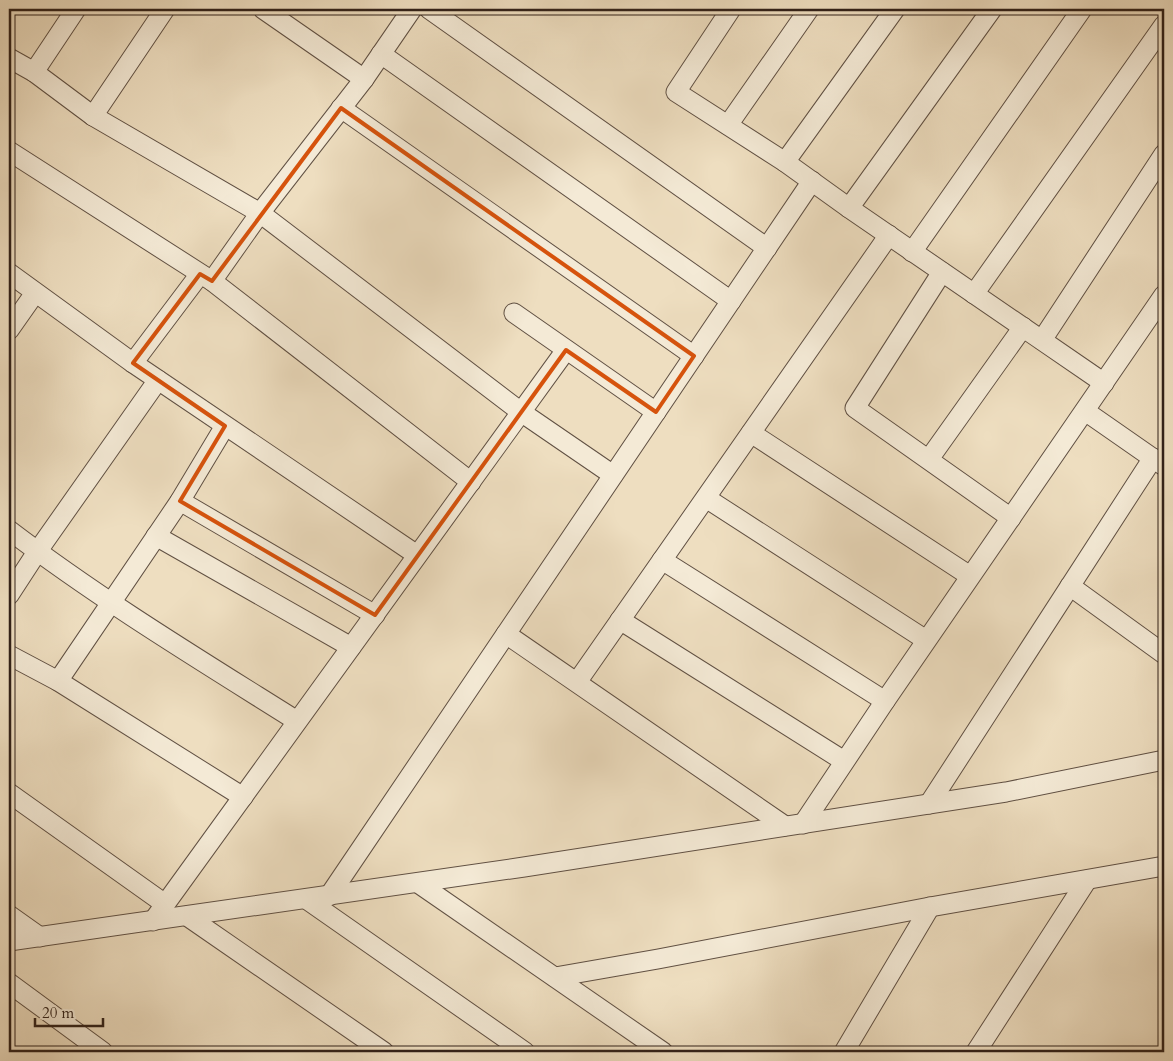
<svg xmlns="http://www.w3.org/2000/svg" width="1173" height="1061" font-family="Cardo,serif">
	<rect width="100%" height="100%" fill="#eedec0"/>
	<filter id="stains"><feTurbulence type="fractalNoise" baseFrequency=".004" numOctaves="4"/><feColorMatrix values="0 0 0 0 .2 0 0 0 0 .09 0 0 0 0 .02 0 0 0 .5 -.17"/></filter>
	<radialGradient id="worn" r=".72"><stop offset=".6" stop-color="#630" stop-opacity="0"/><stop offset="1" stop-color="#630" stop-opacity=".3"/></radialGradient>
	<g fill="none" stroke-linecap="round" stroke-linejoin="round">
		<defs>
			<g id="minor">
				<polyline points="263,9 364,79"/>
				<polyline points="429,9 767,248"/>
				<polyline points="731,9 676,92 785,162 849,208 1104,383"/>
				<polyline points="381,54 731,301"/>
				<polyline points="9,58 34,72 93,116 260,213 521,412 613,475"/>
				<polyline points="34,72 76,9"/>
				<polyline points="341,108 694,356"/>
				<polyline points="93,116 165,9"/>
				<polyline points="728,125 809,9"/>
				<polyline points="9,151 212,281 471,482"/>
				<polyline points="785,162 895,9"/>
				<polyline points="849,208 992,9"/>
				<polyline points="912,252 1082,9"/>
				<polyline points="942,272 855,408 1011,518"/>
				<polyline points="9,273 133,363 417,555"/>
				<polyline points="212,281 260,213 364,79 412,9"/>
				<polyline points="974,294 1164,25"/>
				<polyline points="514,313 656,412"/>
				<polyline points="9,330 35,293"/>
				<polyline points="1042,340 1164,154"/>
				<polyline points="133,363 200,274"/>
				<polyline points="1085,411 1164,466"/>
				<polyline points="751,433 970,576"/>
				<polyline points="929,459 1023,327"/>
				<polyline points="706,498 926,640"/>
				<polyline points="180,501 375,615"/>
				<path d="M9,530C101,600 200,660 297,721"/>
				<polyline points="156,536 351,647"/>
				<polyline points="662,560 885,701"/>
				<polyline points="1070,586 1164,654"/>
				<polyline points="9,595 37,552 158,380"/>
				<polyline points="620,620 844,761"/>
				<polyline points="506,634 785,826"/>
				<polyline points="9,655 58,681 243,797"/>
				<polyline points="58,681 180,501 225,426"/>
				<polyline points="577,682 889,235"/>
				<polyline points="9,793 165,904"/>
				<polyline points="929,804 1153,458"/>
				<polyline points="803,824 885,701 1164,295"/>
				<polyline points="418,883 663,1052"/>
				<polyline points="329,896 812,181"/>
				<polyline points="306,899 525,1052"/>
				<polyline points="9,915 40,937"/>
				<polyline points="187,916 384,1052"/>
				<polyline points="153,921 566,350"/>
				<polyline points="9,941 524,867 1006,792 1164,760"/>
				<polyline points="555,977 658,959 930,907 1164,866"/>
				<polyline points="9,983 103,1052"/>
				<polyline points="844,1052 930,907"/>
				<polyline points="976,1052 1087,880"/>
			</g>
		</defs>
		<use href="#minor" stroke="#605043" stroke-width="21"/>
		<use href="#minor" stroke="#f4ead6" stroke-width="19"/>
	</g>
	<path fill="none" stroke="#d6530d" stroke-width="4" stroke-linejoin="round" d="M341,108L694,356L656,412L566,350L375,615L180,501L225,426L133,363L200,274L212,281Z"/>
	<rect width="1173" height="1061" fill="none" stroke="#eedec0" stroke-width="30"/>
	<rect x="10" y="10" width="1153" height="1041" fill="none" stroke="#312119" stroke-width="2.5"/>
	<rect x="15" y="15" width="1143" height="1031" fill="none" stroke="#312119"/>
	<path d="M35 1018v8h68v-8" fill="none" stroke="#312119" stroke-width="2.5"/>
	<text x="42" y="1018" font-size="15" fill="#312119" stroke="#f4ead6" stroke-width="4" paint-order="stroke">20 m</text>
	<rect width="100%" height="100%" filter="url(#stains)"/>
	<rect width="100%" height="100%" fill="url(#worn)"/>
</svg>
